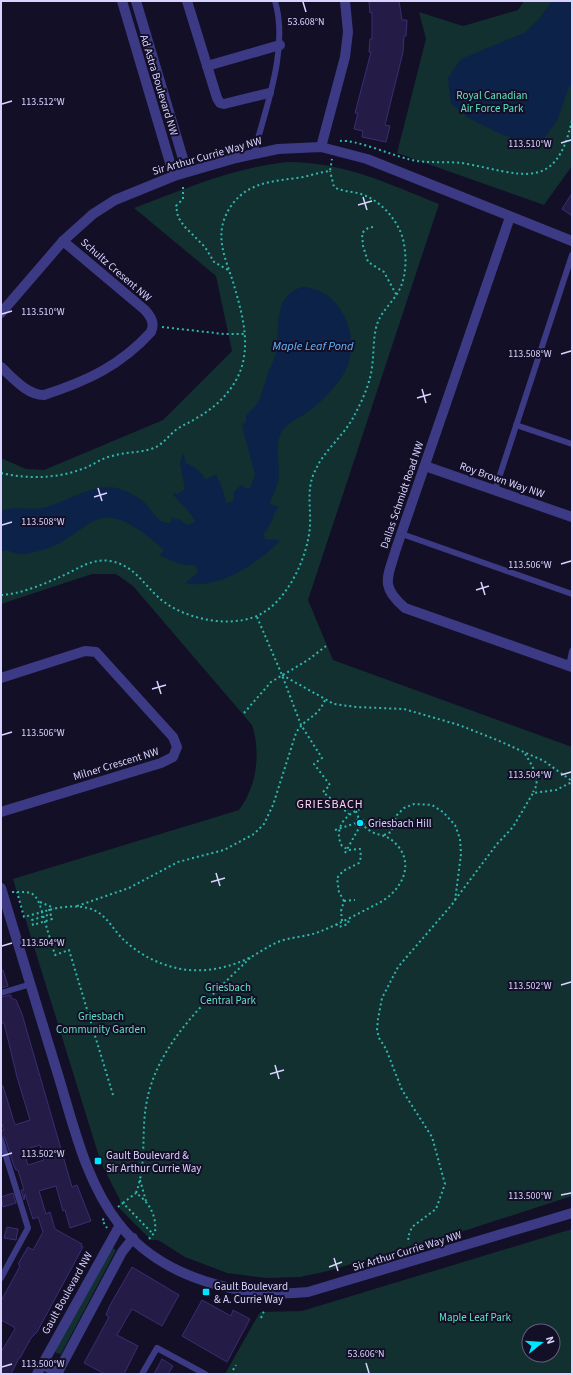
<svg xmlns="http://www.w3.org/2000/svg" width="573" height="1375" font-family="'Source Sans 3',sans-serif">
	<rect width="100%" height="100%" fill="#130f26"/>
	<g fill="#12302f" fill-rule="evenodd">
		<polygon points="524,1 572,1 572,166 544,205 397,153 426,39 419,12 463,26 518,10"/>
		<path d="M288,162C344,162 389,184 439,204L308,600L333,660L572,747V1196L470,1229L328,1271L300,1277L267,1278L227,1273L185,1257L158,1240H151L120,1209V1200L101,1163L13,879L239,810C257,786 261,753 252,725L133,586L116,574H92L1,604V458L26,469L44,470L163,420L232,351L216,276L134,208C184,189 235,167 288,162Z"/>
		<path d="M572,1229V1374H225L260,1312L302,1311ZM529,1331H553V1355H529Z"/>
		<polygon points="111,1247 116,1250 61,1354 56,1353 55,1350"/>
	</g>
	<g fill="#0c2248">
		<polygon points="552,1 572,1 572,84 569,87 557,121 545,137 527,143 503,135 470,119 451,104 448,78 461,59 524,33 539,19"/>
		<path d="M302,287C343,288 364,342 343,375C335,387 323,400 312,409C303,417 287,421 281,433C275,446 279,458 279,472C279,483 274,494 269,503L279,507C271,516 274,523 263,534L265,539C270,541 276,537 280,541C256,564 221,590 185,583L198,573L196,566L180,564L159,555L164,551C162,547 144,533 139,530C93,498 85,537 46,549C37,551 27,555 19,554C12,553 9,549 1,551V511C16,505 31,511 46,507C69,501 92,483 117,488C126,490 136,496 144,502C153,510 157,525 171,523V517L180,520L188,525L195,522C193,514 178,501 172,493L178,494L185,489L180,463L183,453L186,463L197,469L206,479L216,475L223,490L226,503L233,501L234,492L241,485L246,488H250L255,475L242,425L246,422V415C250,411 255,407 258,402C262,395 264,386 266,379C268,370 274,362 276,353C280,328 272,296 302,287Z"/>
	</g>
	<g fill="#241b47" stroke="#3b2d73" fill-rule="evenodd">
		<polygon points="375,1 399,1 402,20 407,20 406,36 404,36 403,52 385,125 390,126 386,142 362,137 363,131 354,129 358,113 355,113 371,52 369,52 370,39 372,39 372,12 370,13 369,2"/>
		<polygon points="572,193 572,216 562,209"/>
		<polygon points="1,970 3,970 8,986 1,988"/>
		<path d="M11,995V998L16,1000L22,1014L72,1187L77,1185L91,1221L70,1228L65,1210L63,1211L56,1186L39,1191L46,1214L50,1212L55,1229L82,1244L81,1246L83,1247L37,1332L31,1338L20,1358H19L11,1374H1V1352L15,1329L14,1327L1,1320V1301L20,1266L18,1264L28,1247L33,1250L43,1232L38,1217L33,1219L25,1194L24,1200L21,1190H24L18,1170H16L13,1163L5,1138L1,1136V1131L4,1130L1,1121V1086H3L15,1125L30,1120L17,1077L4,1023H2L1,1019V997ZM40,1145L44,1160L28,1165L23,1150Z"/>
		<polygon points="13,1193 16,1203 3,1207 1,1197"/>
		<polygon points="7,1227 18,1229 16,1240 4,1238"/>
		<polygon points="132,1267 179,1295 162,1326 132,1309 117,1335 138,1346 124,1374 105,1374 84,1363 109,1317 106,1315 109,1307"/>
		<polygon points="202,1300 231,1316 233,1310 250,1319 227,1362 182,1336"/>
		<polygon points="162,1359 173,1366 168,1374 154,1374"/>
	</g>
	<g fill="none" stroke-linecap="round" stroke-linejoin="round">
		<g stroke="#2fb8b0" stroke-width="2" stroke-dasharray="2 3" stroke-linecap="butt">
			<path d="M340,141C355,139 391,155 408,159C425,164 444,161 462,163C520,173 556,195 572,120"/>
			<polyline points="183,187 183,199 176,206 178,217 184,226 205,247 214,262 228,270"/>
			<polyline points="373,227 368,228 362,233 363,246 368,262 384,272 396,294"/>
			<polyline points="162,327 224,334 244,334"/>
			<path d="M1,473C28,479 55,479 82,469C92,466 101,458 112,456C125,452 138,453 151,449C162,446 168,436 177,429C183,425 189,423 195,419C219,406 240,384 244,357C248,332 240,306 233,282C226,260 215,238 226,215C242,181 272,182 303,177C312,175 321,172 330,171L332,159"/>
			<path d="M1,595C21,594 44,584 62,576C78,569 92,558 110,561C133,565 142,582 157,596C180,618 225,628 254,617C286,606 308,557 310,526C311,507 306,489 315,471C324,450 344,436 354,416C362,401 370,384 372,367C374,354 373,341 376,328C379,314 390,305 397,294C407,278 407,257 403,239C398,220 380,200 361,194C351,191 343,192 334,187L330,171"/>
			<polyline points="257,617 282,675 301,725 322,758 314,764 330,785 323,792 349,814"/>
			<polyline points="282,675 334,704 356,707 404,709 459,725 497,740 544,761 572,781"/>
			<polyline points="244,713 271,682 308,660 326,646"/>
			<path d="M525,754C532,765 542,780 533,792"/>
			<polyline points="356,811 359,819"/>
			<circle cx="360" cy="823" r="4"/>
			<polyline points="335,830 356,823"/>
			<polyline points="384,835 391,832 397,815 404,808 414,804 432,805 443,812 455,825 460,839 461,854 455,901 398,967 382,998 378,1019 377,1030 379,1038 386,1049 402,1090 432,1137 445,1184 436,1209 412,1227 408,1237 409,1243"/>
			<polyline points="345,853 360,826"/>
			<path d="M12,892C31,892 36,890 42,912L24,917L17,892"/>
			<polyline points="455,900 497,844 513,827 533,793 556,790 572,782"/>
			<path d="M344,901L339,892L337,878L343,871L359,863L361,857L360,849L349,850L342,846C333,829 345,814 361,809"/>
			<polyline points="344,901 355,900"/>
			<polyline points="40,902 54,908"/>
			<path d="M77,906L129,888L178,862L224,850L254,834L264,824L273,805L296,733C305,717 317,719 325,700"/>
			<polyline points="49,909 52,919 33,925 32,920 51,914"/>
			<polyline points="342,921 341,911 344,901"/>
			<polyline points="336,924 339,927 348,924 349,919"/>
			<path d="M113,1095L69,950L55,955L42,912C61,906 89,901 105,918C112,925 117,934 125,941C140,955 160,965 181,969C204,973 228,968 249,958C259,953 268,946 278,942C290,937 304,937 316,933C338,925 359,913 379,903C403,890 416,862 394,842C384,832 375,838 363,825"/>
			<polyline points="140,1180 146,1201"/>
			<polyline points="123,1203 136,1193"/>
			<polyline points="118,1207 123,1203 153,1234"/>
			<polyline points="104,1219 102,1220 107,1228"/>
			<path d="M149,1239L155,1232C157,1216 149,1202 136,1193C147,1163 141,1136 146,1106C155,1045 208,999 250,958"/>
			<polyline points="261,1318 264,1311"/>
			<polyline points="233,1370 236,1365"/>
		</g>
		<g stroke="#3d3a85" stroke-width="6">
			<path d="M254,153C266,107 289,48 275,1"/>
			<polyline points="516,425 572,444"/>
			<polyline points="495,490 572,255"/>
			<polyline points="402,534 572,594"/>
			<polyline points="569,666 572,651"/>
			<polyline points="1,993 31,984"/>
			<polyline points="1,1140 28,1228 1,1278"/>
			<polyline points="142,1374 157,1348 205,1374"/>
		</g>
		<g stroke="#3d3a85" stroke-width="10">
			<polyline points="187,1 217,98 220,103 224,104 269,93"/>
			<polyline points="207,66 280,45"/>
			<polyline points="321,147 345,57 348,32 345,1"/>
			<path d="M510,217L396,549C388,577 379,586 405,608L572,667"/>
			<path d="M1,367C13,378 27,395 44,395C87,381 120,366 151,332C155,323 151,317 145,310L63,241"/>
			<polyline points="425,466 572,517"/>
			<polyline points="1,678 85,651 96,652 173,737 177,747 173,757 161,763 1,812"/>
			<polyline points="42,1364 59,1374"/>
		</g>
		<g stroke="#3d3a85" stroke-width="10">
			<polyline points="122,1 174,176"/>
			<polyline points="136,1 187,172"/>
			<polyline points="1,313 63,241 93,214 115,200 174,176 236,158 278,149 321,147 367,159 572,241"/>
			<path d="M1,888C19,947 37,1006 55,1065C72,1118 84,1180 119,1224C162,1279 243,1299 308,1292L572,1213"/>
			<polyline points="37,1374 120,1225"/>
			<polyline points="57,1374 122,1252 133,1238"/>
		</g>
	</g>
	<path fill="none" stroke="#d9d4ff" stroke-width="1.5" d="M303,2L306,12M2,104L12,101M561,143L571,140M363,197L367,210M358,205L372,201M2,314L12,311M561,354L571,351M422,389L426,403M417,398L431,394M98,488L102,501M94,497L107,493M2,525L12,522M561,564L571,561M481,582L485,595M476,590L489,586M157,681L161,694M152,689L166,685M2,735L12,732M561,775L571,772M216,873L220,886M211,882L225,878M2,946L12,943M561,985L571,982M275,1065L279,1079M270,1074L284,1070M2,1156L12,1153M561,1195L571,1193M334,1258L338,1271M329,1267L342,1262M366,1363L369,1373M2,1367L12,1364"/>
	<g fill="#00e5ff" stroke="#130f26" stroke-width="1.5">
		<circle cx="360" cy="823" r="4"/>
		<rect x="94" y="1157" width="8" height="8" rx="2"/>
		<rect x="202" y="1288" width="8" height="8" rx="2"/>
	</g>
	<g text-anchor="middle" dominant-baseline="central" stroke-width="4" stroke-linejoin="round" paint-order="stroke">
		<g font-size="11" fill="#d9d4ff" stroke="#130f26">
			<text transform="translate(159 85) rotate(73)">Ad Astra Boulevard NW</text>
			<text transform="translate(207 156) rotate(-16)">Sir Arthur Currie Way NW</text>
			<text transform="translate(116 270) rotate(41)">Schultz Cresent NW</text>
			<text transform="translate(502 480) rotate(19)">Roy Brown Way NW</text>
			<text transform="translate(402 495) rotate(-71)">Dallas Schmidt Road NW</text>
			<text transform="translate(116 764) rotate(-17)">Milner Crescent NW</text>
			<text transform="translate(407 1251) rotate(-17)">Sir Arthur Currie Way NW</text>
			<text transform="translate(67 1293) rotate(-61)">Gault Boulevard NW</text>
		</g>
		<g font-size="11" fill="#5fe0c0" stroke="#130f26">
			<text x="492" y="95">Royal Canadian<tspan x="492" dy="13">Air Force Park</tspan></text>
			<text x="228" y="987">Griesbach<tspan x="228" dy="13">Central Park</tspan></text>
			<text x="101" y="1016">Griesbach<tspan x="101" dy="13">Community Garden</tspan></text>
			<text x="475" y="1317">Maple Leaf Park</text>
		</g>
		<g font-size="11" fill="#d9d4ff" stroke="#130f26" text-anchor="start">
			<text x="368" y="823">Griesbach Hill</text>
			<text x="106" y="1155">Gault Boulevard &amp;<tspan x="106" dy="13">Sir Arthur Currie Way</tspan></text>
			<text x="214" y="1286">Gault Boulevard<tspan x="214" dy="13">&amp; A. Currie Way</tspan></text>
		</g>
		<g font-size="12" font-style="italic" fill="#62b6ff" stroke="#130f26">
			<text x="313" y="346">Maple Leaf Pond</text>
		</g>
		<g font-size="12" letter-spacing="1" fill="#ffd6f0" stroke="#130f26">
			<text x="330" y="804">GRIESBACH</text>
		</g>
	</g>
	<g font-size="10" text-anchor="middle" fill="#d9d4ff" stroke="#130f26" stroke-width="4" stroke-linejoin="round" paint-order="stroke">
		<text x="306" y="25">53.608°N</text>
		<text x="43" y="105">113.512°W</text>
		<text x="530" y="147">113.510°W</text>
		<text x="43" y="315">113.510°W</text>
		<text x="530" y="357">113.508°W</text>
		<text x="43" y="525">113.508°W</text>
		<text x="530" y="568">113.506°W</text>
		<text x="43" y="736">113.506°W</text>
		<text x="530" y="778">113.504°W</text>
		<text x="43" y="946">113.504°W</text>
		<text x="530" y="989">113.502°W</text>
		<text x="43" y="1157">113.502°W</text>
		<text x="530" y="1199">113.500°W</text>
		<text x="366" y="1357">53.606°N</text>
		<text x="43" y="1367">113.500°W</text>
	</g>
	<rect width="573" height="1375" fill="none" stroke="#d9d4ff" stroke-width="4"/>
	<g transform="translate(541 1343) rotate(73)"><circle r="19" fill="#130f26" stroke="#625e7d"/>
	<path d="M0-3L7 15L0 10L-7 15Z" fill="#00e5ff"/>
	<text y="-6" font-size="11" font-weight="bold" text-anchor="middle" fill="#d9d4ff">N</text>
	</g>
</svg>
